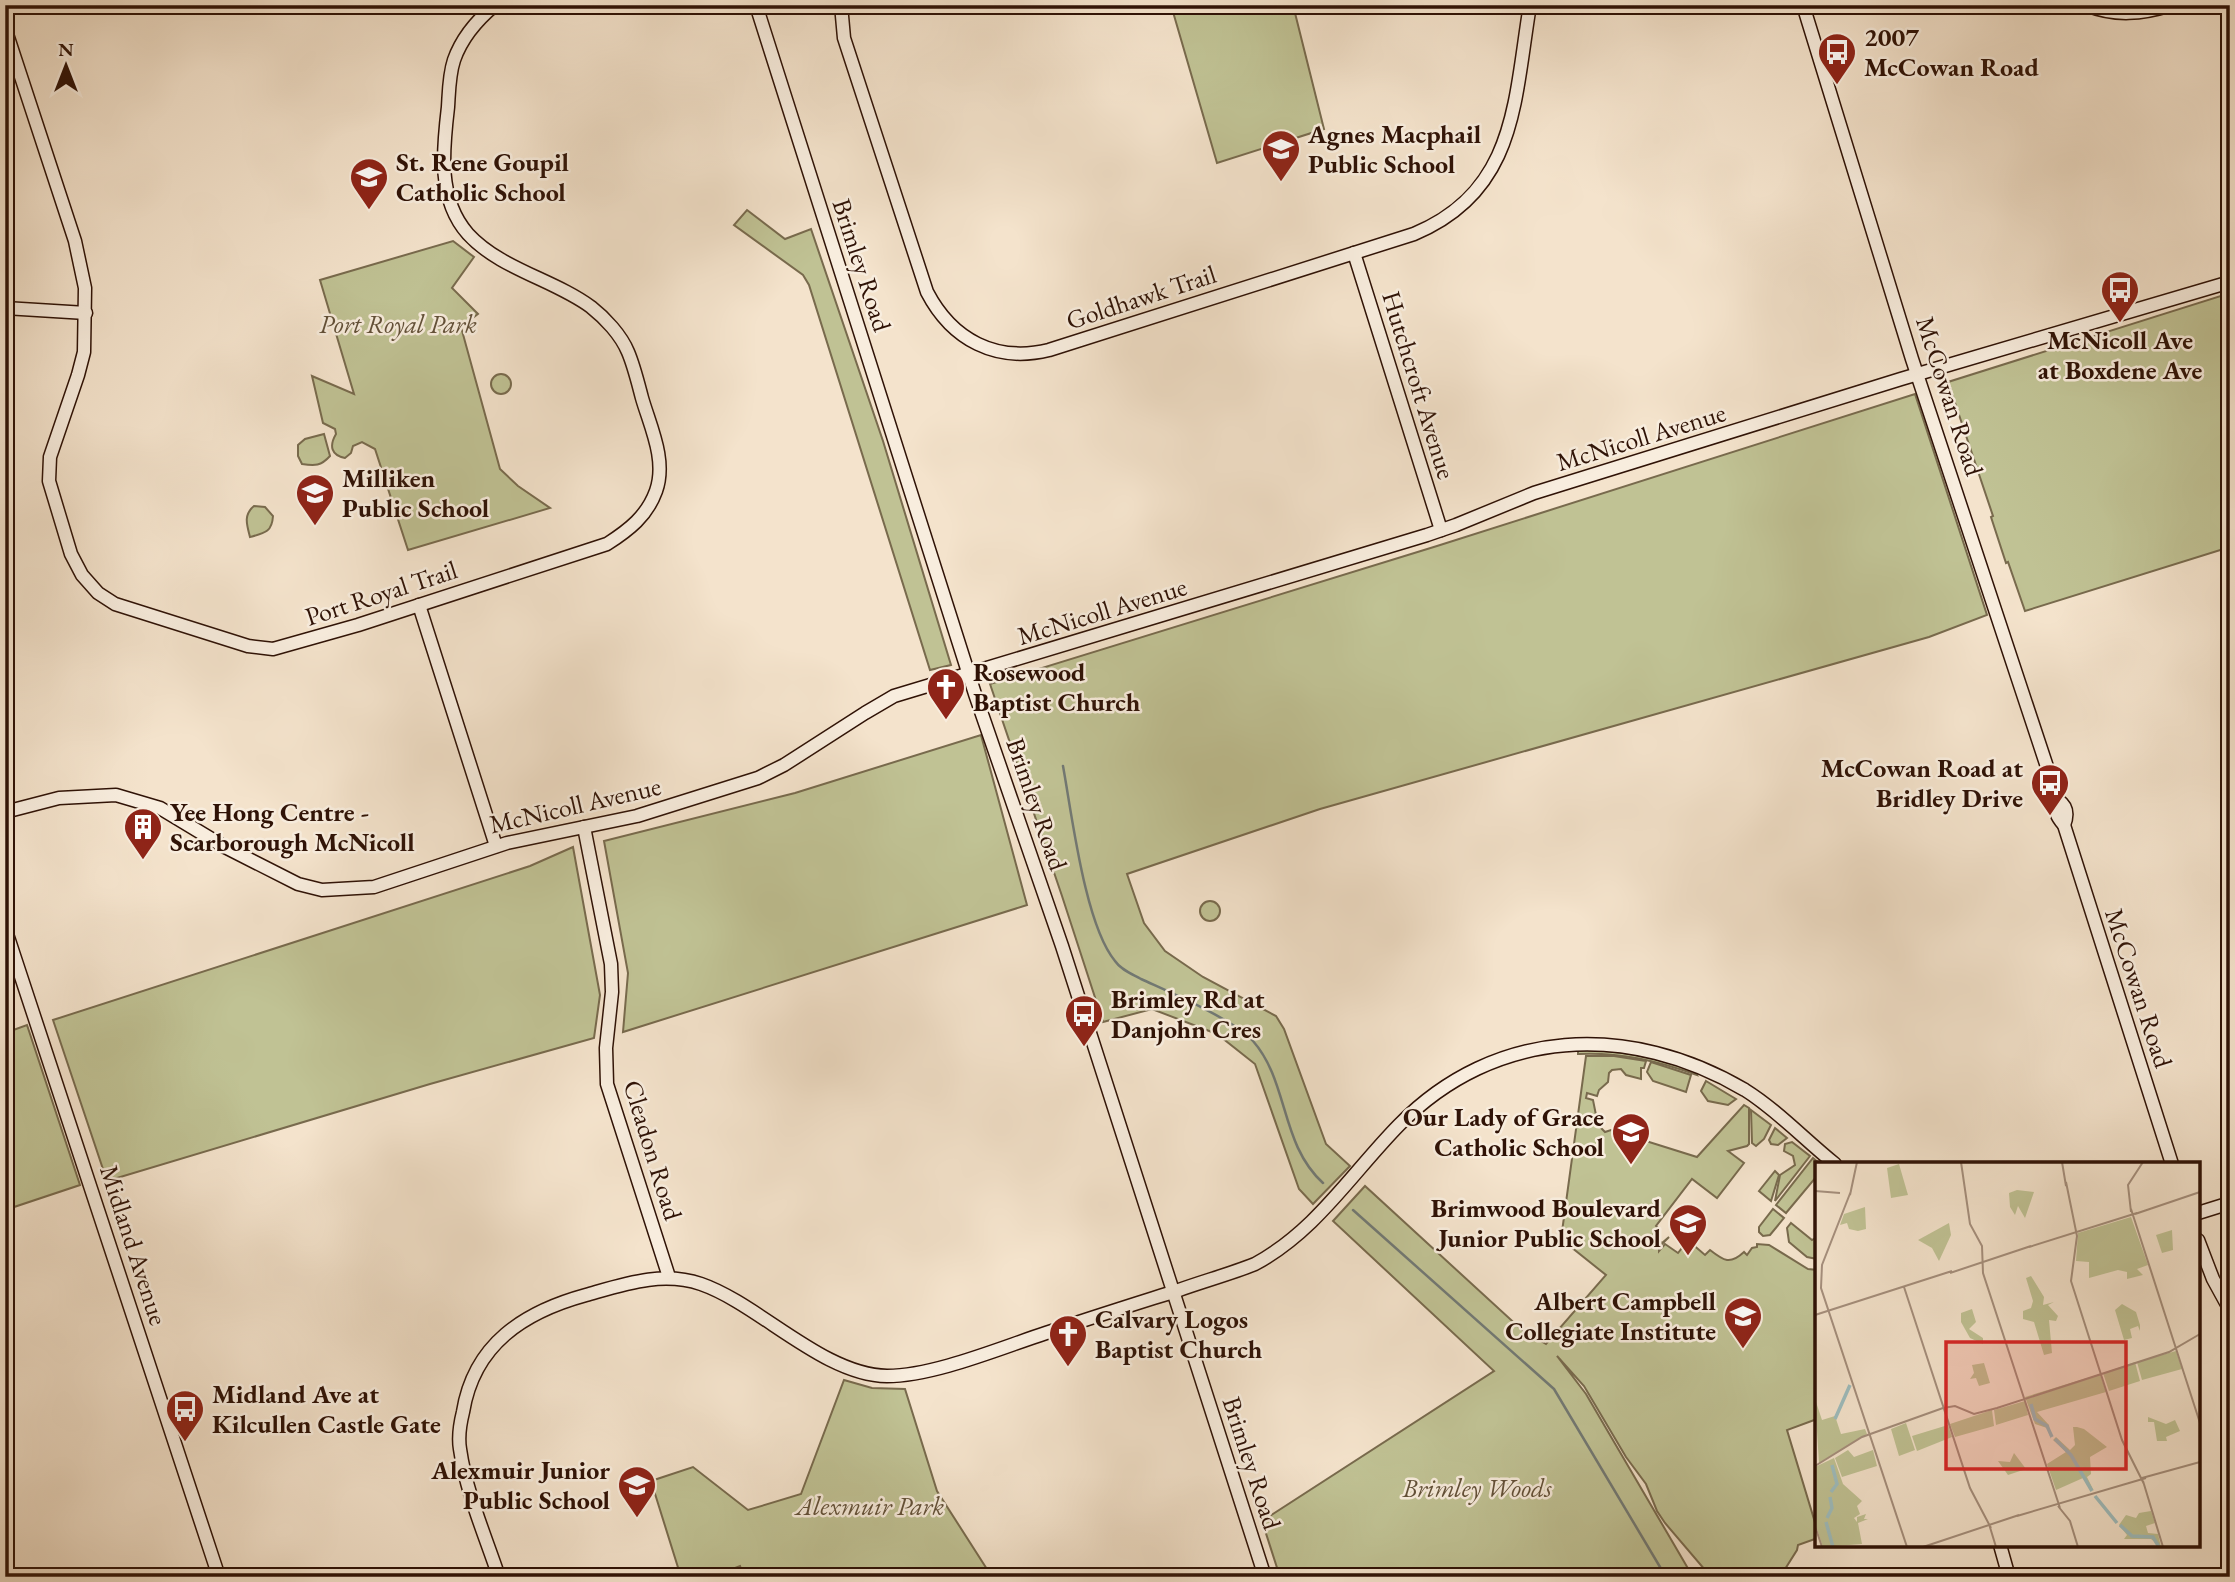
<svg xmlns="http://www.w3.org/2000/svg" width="2235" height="1582" font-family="'EB Garamond',serif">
	<rect width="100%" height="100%" fill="#f4e3cc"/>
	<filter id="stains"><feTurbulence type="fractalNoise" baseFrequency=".00286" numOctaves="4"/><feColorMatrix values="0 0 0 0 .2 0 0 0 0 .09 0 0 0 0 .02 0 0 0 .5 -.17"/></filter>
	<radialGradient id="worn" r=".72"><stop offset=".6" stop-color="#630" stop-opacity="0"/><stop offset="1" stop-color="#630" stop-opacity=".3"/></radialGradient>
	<g fill="#c0c294" stroke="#786a4d" stroke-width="2">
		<polygon points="1171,5 1293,5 1324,129 1217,163"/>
		<polygon points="747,210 785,239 811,229 883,441 951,665 930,670 809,285 803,275 734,225"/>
		<path d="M453,241L474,257L452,288L478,314L461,327L500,469L518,486L550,508L408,550L375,449L362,442L353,446L351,453L345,458C331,455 329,446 336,434L335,429L323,423L312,376L354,394L320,280Z"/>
		<polygon points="2230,293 2230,547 2025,611 2008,562 2006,563 1991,517 1993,516 1948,382"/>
		<circle cx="501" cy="384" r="10"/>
		<polygon points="1915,394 1987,615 1929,637 1320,809 1127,874 1144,923 1165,951 1203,977 1276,1016 1284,1029 1326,1144 1350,1166 1313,1204 1299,1189 1255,1064 1217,1034 1152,1009 1103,1022 1062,896 990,684 1437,546"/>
		<path d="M324,434L330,456C321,466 315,466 302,464L298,456V445L305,439Z"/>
		<path d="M254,506L265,507L273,516C272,532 265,533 250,537C247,525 243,515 254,506Z"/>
		<polygon points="981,735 1027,905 623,1032 628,973 604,841 795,793"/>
		<polygon points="573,847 600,995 594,1038 430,1084 107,1181 53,1020 530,866"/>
		<circle cx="1210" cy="911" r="10"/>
		<polygon points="27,1025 80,1185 5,1210 5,1033"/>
		<path d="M1578,1050C1621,1050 1654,1057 1695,1071L1697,1075C1658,1061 1620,1052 1578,1054Z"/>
		<path d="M1586,1056H1614L1646,1061L1644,1068H1641V1079L1626,1075L1621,1069L1612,1070L1609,1073L1608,1082L1599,1090L1597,1096L1587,1093L1586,1098L1593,1100L1598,1125L1605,1132L1611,1130L1697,1157L1744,1105L1749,1108V1144L1747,1146L1728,1151L1744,1163L1717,1198L1692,1179L1656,1226L1658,1228L1653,1236L1662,1243L1669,1237L1662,1244L1652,1238L1650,1240L1659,1247V1251L1665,1244L1678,1253L1682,1248L1686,1249L1691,1243L1705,1255L1710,1250C1724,1261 1730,1265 1744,1252L1747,1255L1752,1248L1757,1247V1244L1769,1245L1808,1269L1817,1270V1419L1787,1430L1817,1529L1815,1539L1798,1545L1797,1550L1780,1577H1711L1665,1523L1657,1511L1646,1484L1626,1457L1584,1386L1557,1356L1586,1394L1693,1577H1280L1262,1521L1494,1371L1333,1221L1365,1186L1522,1330L1546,1344L1606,1275L1561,1239Z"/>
		<polygon points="1651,1062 1691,1075 1686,1092 1653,1081 1647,1072"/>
		<polygon points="1706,1081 1736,1099 1728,1105 1708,1101 1701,1091"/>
		<polygon points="1751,1110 1771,1125 1764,1139 1756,1146 1752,1143"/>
		<polygon points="1775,1128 1787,1138 1778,1145 1771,1144 1769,1140"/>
		<polygon points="1792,1142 1810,1156 1775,1201 1780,1175 1795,1165 1793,1156 1784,1151 1785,1144"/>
		<polygon points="1813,1158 1820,1164 1817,1164 1817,1176 1786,1213 1776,1205"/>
		<polygon points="1775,1171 1779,1175 1771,1201 1759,1191"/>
		<polygon points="1773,1209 1784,1218 1770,1235 1763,1236 1759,1232 1759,1227"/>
		<polygon points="1791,1223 1812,1240 1817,1237 1817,1259 1807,1257 1789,1242 1787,1228"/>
		<polygon points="844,1380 872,1388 905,1389 937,1491 992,1577 744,1577 740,1566 712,1577 681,1577 651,1481 693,1467 748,1510 801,1494"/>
	</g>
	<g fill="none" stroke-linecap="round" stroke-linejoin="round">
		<g stroke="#727974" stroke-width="2.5">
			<path d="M1063,766C1072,815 1085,925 1115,961C1121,970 1132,974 1141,979C1169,992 1233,1019 1253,1041C1289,1082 1280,1144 1323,1183"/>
			<polyline points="1353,1210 1554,1389 1666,1577"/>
		</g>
		<defs>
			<g id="secondary">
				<polyline points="756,5 975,694 1062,946 1265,1577"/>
				<path d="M841,5L844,38L927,292C952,340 996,363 1049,350L1414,234C1517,191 1514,101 1530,5"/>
				<path d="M1803,5L1912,359L2058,800C2068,807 2068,815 2064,825"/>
				<path d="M2086,5C2116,17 2142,14 2171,5"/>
				<path d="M5,28L75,241L85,288L84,352L78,375L50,457L49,481L71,554L82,575L98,593L115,604L248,646L273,649L358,625L607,544C629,530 647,516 656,491C667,460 650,426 642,398C638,383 634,366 628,352C621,335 605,318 591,307C555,280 500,269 468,234C437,199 443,149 448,107C449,91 449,75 454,60C462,37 477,20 495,5"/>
				<polyline points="1354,253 1441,530"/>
				<polyline points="5,308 86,313"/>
				<polyline points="419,605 496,846"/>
				<path d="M2058,800C2054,811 2056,816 2064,825L2172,1164"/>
				<polyline points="5,812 59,798 116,795 160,808 223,846 298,884 322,890 374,887 507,843 637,816 758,778 784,765 865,713 894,696 1427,535 1456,525 1534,493 1901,379 2230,282"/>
				<polyline points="584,827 611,964 612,992 606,1048 607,1084 669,1277"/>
				<polyline points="5,928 219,1577"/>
				<polyline points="2198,1213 2230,1203"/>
				<polyline points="2198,1240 2213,1279 2230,1310"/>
				<polyline points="2000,1545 2009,1577"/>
				<path d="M499,1577C485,1535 466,1492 460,1449C458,1437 460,1424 463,1412C474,1344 524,1312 586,1295C625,1284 662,1271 701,1284C759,1304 823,1375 887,1376C934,1376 1000,1348 1046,1333C1090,1318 1135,1304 1179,1290C1204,1281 1230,1274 1255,1264C1316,1231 1351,1174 1399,1125C1495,1027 1630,1022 1745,1090C1777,1110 1805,1140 1835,1164"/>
			</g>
		</defs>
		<use href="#secondary" stroke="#2f1206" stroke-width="15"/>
		<use href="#secondary" stroke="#f8edde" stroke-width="12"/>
	</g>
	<defs>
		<symbol id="bus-pin" viewBox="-11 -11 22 30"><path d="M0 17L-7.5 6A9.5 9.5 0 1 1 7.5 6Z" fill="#8f2418" stroke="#f8edde"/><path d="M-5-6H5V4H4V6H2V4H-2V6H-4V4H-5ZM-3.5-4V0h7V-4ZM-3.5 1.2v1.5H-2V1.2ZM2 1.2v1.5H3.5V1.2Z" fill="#fff"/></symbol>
		<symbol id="school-pin" viewBox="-11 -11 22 30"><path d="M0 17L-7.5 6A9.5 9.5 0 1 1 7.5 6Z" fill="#8f2418" stroke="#f8edde"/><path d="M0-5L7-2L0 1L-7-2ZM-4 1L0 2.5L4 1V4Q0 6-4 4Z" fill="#fff"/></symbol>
		<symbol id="church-pin" viewBox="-11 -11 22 30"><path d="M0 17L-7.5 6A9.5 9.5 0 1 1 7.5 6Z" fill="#8f2418" stroke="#f8edde"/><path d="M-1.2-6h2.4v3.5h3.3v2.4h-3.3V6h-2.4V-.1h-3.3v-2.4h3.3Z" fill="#fff"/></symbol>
		<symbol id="building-pin" viewBox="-11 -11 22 30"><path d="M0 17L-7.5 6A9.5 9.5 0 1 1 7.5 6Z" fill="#8f2418" stroke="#f8edde"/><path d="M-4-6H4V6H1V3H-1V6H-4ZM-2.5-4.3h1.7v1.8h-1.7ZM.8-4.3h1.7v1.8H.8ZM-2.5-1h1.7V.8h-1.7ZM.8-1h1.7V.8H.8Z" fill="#fff"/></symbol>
	</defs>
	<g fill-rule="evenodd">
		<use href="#bus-pin" x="1815" y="30" width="44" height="60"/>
		<use href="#school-pin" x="1259" y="127" width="44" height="60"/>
		<use href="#school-pin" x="347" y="155" width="44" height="60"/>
		<use href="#bus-pin" x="2098" y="268" width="44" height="60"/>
		<use href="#school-pin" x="293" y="471" width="44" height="60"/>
		<use href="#church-pin" x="924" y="665" width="44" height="60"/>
		<use href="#bus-pin" x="2028" y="761" width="44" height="60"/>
		<use href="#building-pin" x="121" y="805" width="44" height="60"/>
		<use href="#bus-pin" x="1062" y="992" width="44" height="60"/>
		<use href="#school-pin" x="1609" y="1110" width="44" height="60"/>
		<use href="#school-pin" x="1666" y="1201" width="44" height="60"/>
		<use href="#school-pin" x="1721" y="1294" width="44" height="60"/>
		<use href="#church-pin" x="1046" y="1312" width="44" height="60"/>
		<use href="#bus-pin" x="163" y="1387" width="44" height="60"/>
		<use href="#school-pin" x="615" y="1463" width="44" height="60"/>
	</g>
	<g text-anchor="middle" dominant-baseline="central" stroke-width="5" stroke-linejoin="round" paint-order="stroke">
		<g font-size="26" font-weight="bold" fill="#2f1206" stroke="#f8edde" text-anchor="start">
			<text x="1864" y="37">2007<tspan x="1864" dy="30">McCowan Road</tspan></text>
			<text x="1308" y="134">Agnes Macphail<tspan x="1308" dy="30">Public School</tspan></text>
			<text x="396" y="162">St. Rene Goupil<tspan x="396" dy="30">Catholic School</tspan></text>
			<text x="2120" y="340" text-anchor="middle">McNicoll Ave<tspan x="2120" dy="30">at Boxdene Ave</tspan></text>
			<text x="342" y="478">Milliken<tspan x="342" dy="30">Public School</tspan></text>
			<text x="973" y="672">Rosewood<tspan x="973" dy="30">Baptist Church</tspan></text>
			<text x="2023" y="768" text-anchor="end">McCowan Road at<tspan x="2023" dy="30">Bridley Drive</tspan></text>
			<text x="170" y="812">Yee Hong Centre -<tspan x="170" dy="30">Scarborough McNicoll</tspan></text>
			<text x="1111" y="999">Brimley Rd at<tspan x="1111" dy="30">Danjohn Cres</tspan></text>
			<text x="1604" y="1117" text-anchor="end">Our Lady of Grace<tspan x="1604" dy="30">Catholic School</tspan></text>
			<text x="1661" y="1208" text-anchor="end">Brimwood Boulevard<tspan x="1661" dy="30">Junior Public School</tspan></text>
			<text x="1716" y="1301" text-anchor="end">Albert Campbell<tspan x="1716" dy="30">Collegiate Institute</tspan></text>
			<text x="1095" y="1319">Calvary Logos<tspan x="1095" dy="30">Baptist Church</tspan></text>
			<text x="212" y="1394">Midland Ave at<tspan x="212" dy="30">Kilcullen Castle Gate</tspan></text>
			<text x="610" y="1470" text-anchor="end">Alexmuir Junior<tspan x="610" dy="30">Public School</tspan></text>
		</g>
		<g font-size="26" fill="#2f1206" stroke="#f8edde">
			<text transform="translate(862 265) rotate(72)">Brimley Road</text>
			<text transform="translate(1141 297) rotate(-18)">Goldhawk Trail</text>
			<text transform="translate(1419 385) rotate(73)">Hutchcroft Avenue</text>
			<text transform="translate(1950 396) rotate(72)">McCowan Road</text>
			<text transform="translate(1641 437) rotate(-17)">McNicoll Avenue</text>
			<text transform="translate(381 593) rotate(-18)">Port Royal Trail</text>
			<text transform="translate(1102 611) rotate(-17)">McNicoll Avenue</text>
			<text transform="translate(1037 804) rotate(71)">Brimley Road</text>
			<text transform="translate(575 805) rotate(-13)">McNicoll Avenue</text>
			<text transform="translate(2139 988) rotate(72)">McCowan Road</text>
			<text transform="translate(653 1150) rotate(73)">Cleadon Road</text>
			<text transform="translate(134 1245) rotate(72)">Midland Avenue</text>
			<text transform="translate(1252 1463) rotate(72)">Brimley Road</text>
		</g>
		<g font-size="26" font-style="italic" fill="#625038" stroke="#f8edde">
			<text x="398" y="324">Port Royal Park</text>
			<text x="1477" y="1488">Brimley Woods</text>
			<text x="870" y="1506">Alexmuir Park</text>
		</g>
	</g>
	<g transform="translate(1815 1162)">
		<rect width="385" height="385" fill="#f4e3cc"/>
		<path d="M84,2L93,33L76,36L72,6ZM202,28L219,30L210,56L203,44L200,53L195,45L194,31ZM50,45L51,67L43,69L34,67L32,61L25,63L29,52ZM316,55L333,103L322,107L328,113L312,117V110L303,108L274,116V100L261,99L263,71ZM134,61L136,73L124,99L117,86L103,78ZM357,68L358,88L347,91L341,73ZM216,114L229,135L228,143L239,140L233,143L243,154L241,159L234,158L237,191L229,193L219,160L208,157V149L216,146L218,139L211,116ZM307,142L321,150L325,163V169L323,164L315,167L317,176L309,178L300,148ZM157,147L161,160L154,167L168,176V182L155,176L146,160V151ZM361,189L367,207L327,218L322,200ZM320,200L325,219L294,229L288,211ZM169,201L175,221L164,224L161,216L155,217L159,211L157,203ZM285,212L291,230L222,250L234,263L236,277L232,266L220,262L210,235ZM0,237L7,258L20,254L26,272L50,267L52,272L4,301ZM210,239L213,253L181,263L179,248ZM177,248L179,264L140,275L135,262ZM333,255L351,262L360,258L365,269L351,275L352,279H342L339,260H333ZM91,261L100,288L84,294L76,267ZM133,263L137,275L102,289L97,274ZM254,265H262L269,267L292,285L275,295L276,312L272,315L279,329L268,316L241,328L232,302L251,290L238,278L241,275L255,288L260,283L258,265ZM33,288L39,295L58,288L62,304L27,315L20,296ZM199,291L211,307L193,313L183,299L195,300ZM19,296L28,322L47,339L42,344L45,352L39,356L42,360V355L51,352L49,357H53L43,361L47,382L8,385L0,361V305ZM336,349L340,361L331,364L333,371L343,372L346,385L336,377H309L312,373L304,363L311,353L321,356L324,351Z" fill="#c0c294"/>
		<path fill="none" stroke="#9ebdbe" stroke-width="3.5" d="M216,242L220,257L232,264L237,275M20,257L35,223M240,277L256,293L277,329M16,330L22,322L17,303M280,334L302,361M12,356L17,346L15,335M11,360L18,385M305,363L317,374L338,375L344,385"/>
		<path fill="none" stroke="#a58f7d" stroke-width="2" d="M146,0L155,62L167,84L168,111L245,346M247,0L251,24M251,20L262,74L256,119L307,278L329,322M0,29L25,31M36,29L7,103L6,126L92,385M35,33L42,0M316,47L385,261M316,50L313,23L328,0M320,52L385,30M214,85L322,51M135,111L216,84M89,125L155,326L176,366M0,153L137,109M0,304L47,275L128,246L140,244L159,252L182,246L354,190L385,172M327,316L385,300M328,319L348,385M243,344L255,359L263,385M202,354L331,316M174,362L181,385M0,364L7,385M108,385L204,353"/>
		<path fill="#d62828" fill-opacity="0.15" stroke="#d62828" stroke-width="3.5" d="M131,180H311V307H131Z"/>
		<rect width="385" height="385" fill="none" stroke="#2f1206" stroke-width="3.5"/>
	</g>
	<rect width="2235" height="1582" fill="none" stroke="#f4e3cc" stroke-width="28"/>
	<rect x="7" y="7" width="2221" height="1568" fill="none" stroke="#2f1206" stroke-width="3.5"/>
	<rect x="14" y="14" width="2207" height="1554" fill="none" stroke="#2f1206" stroke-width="2"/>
	<g transform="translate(66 66)" stroke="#f8edde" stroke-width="5" paint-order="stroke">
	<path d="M0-5L12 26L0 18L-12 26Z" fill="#2f1206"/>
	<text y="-10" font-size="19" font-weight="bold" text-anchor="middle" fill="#2f1206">N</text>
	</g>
	<rect width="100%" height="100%" filter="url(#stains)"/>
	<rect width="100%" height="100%" fill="url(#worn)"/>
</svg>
